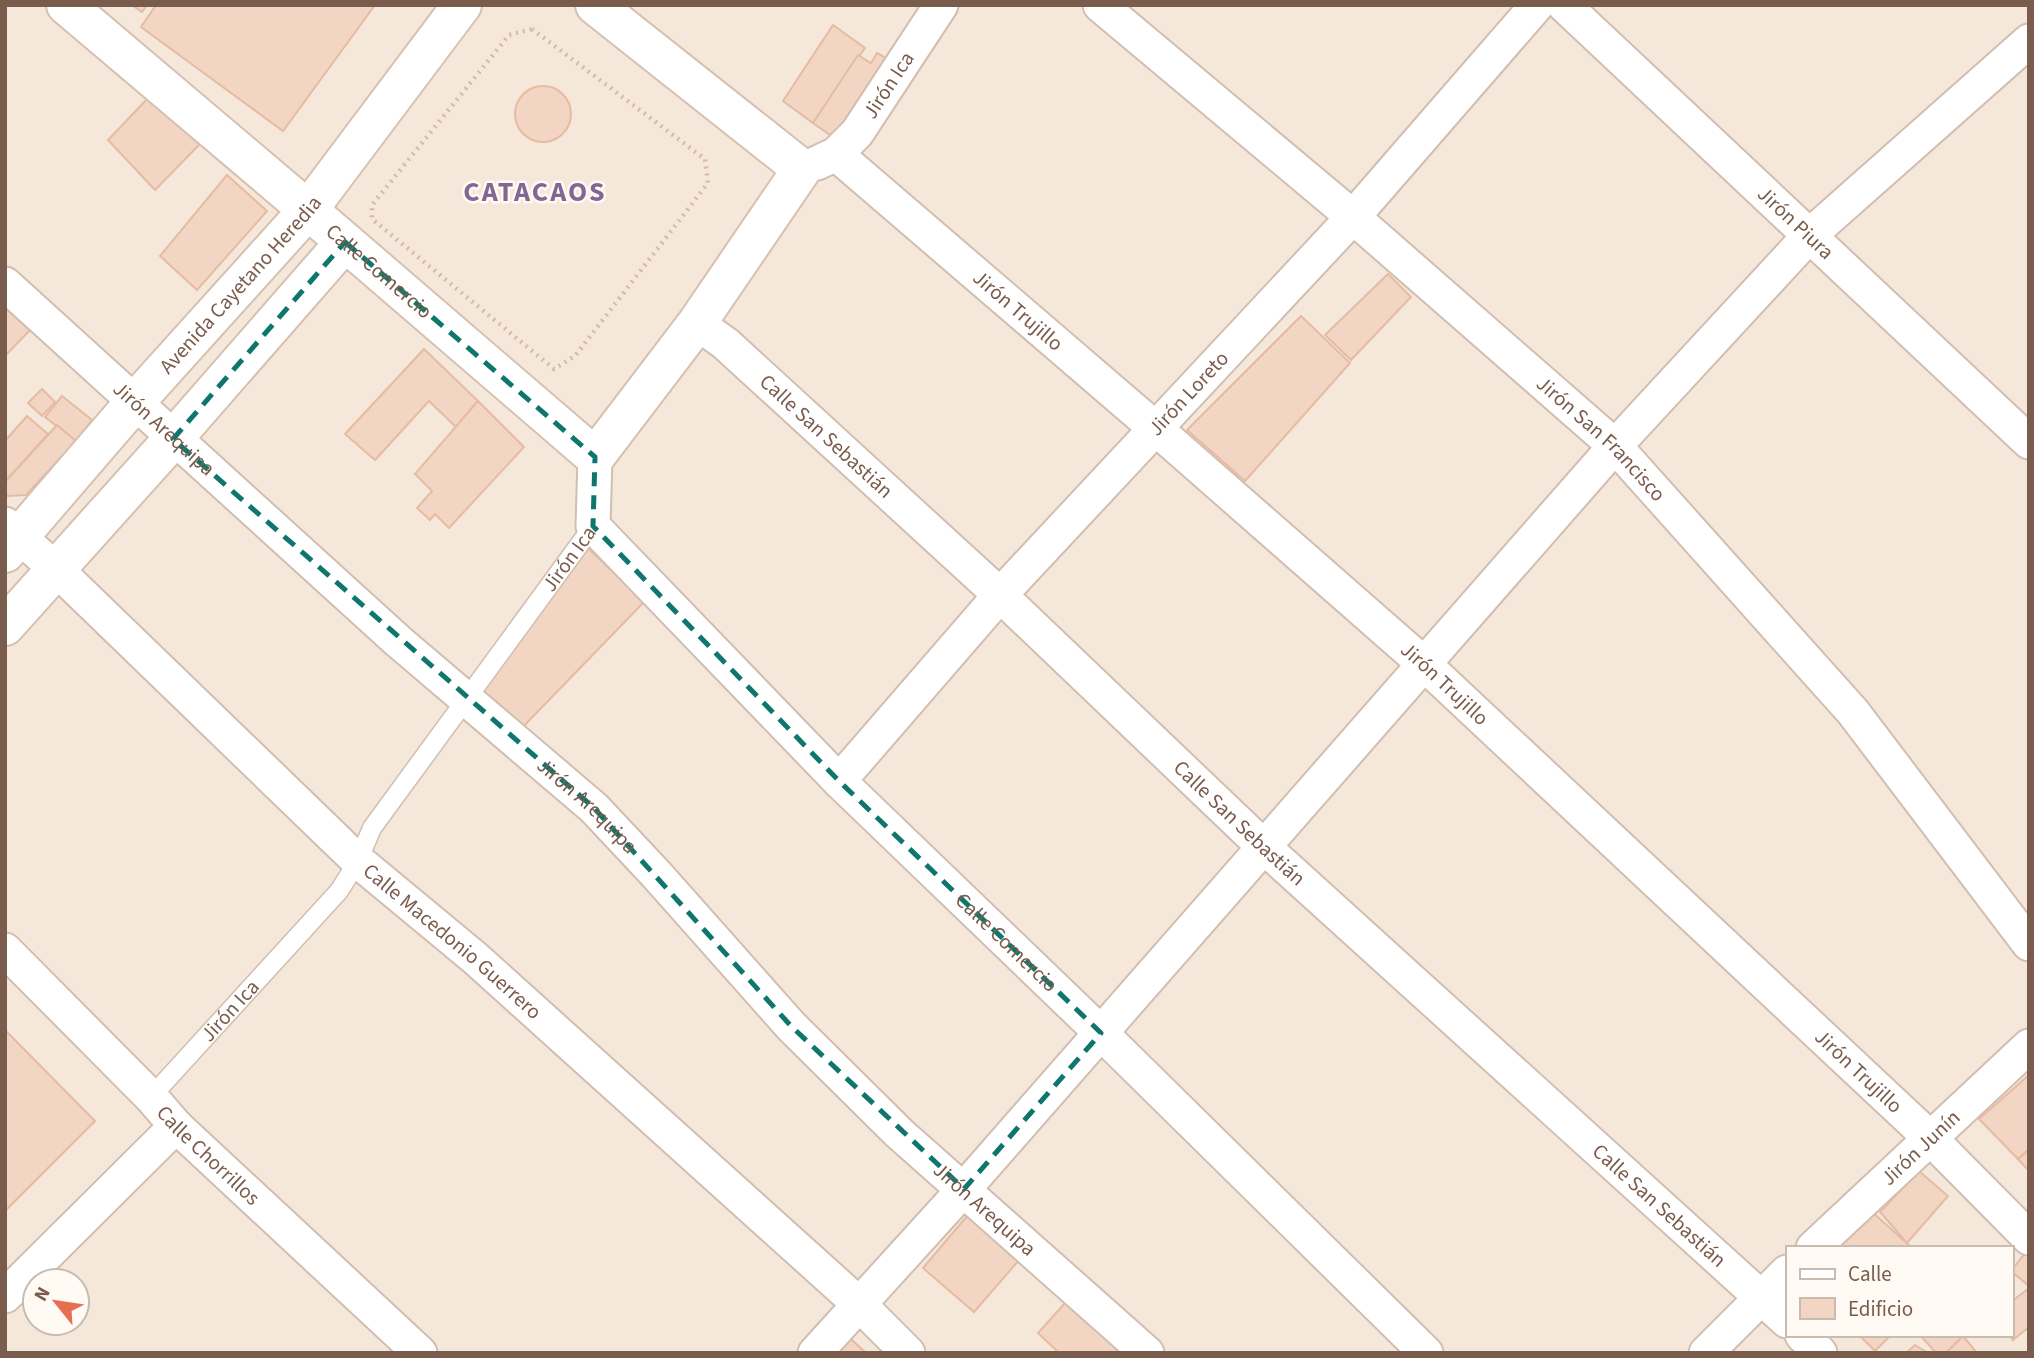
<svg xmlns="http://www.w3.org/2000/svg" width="2034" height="1358" font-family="'Source Sans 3',sans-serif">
	<rect width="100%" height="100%" fill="#fdf6ec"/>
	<path fill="#f5e8da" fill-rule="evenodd" d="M5,5H2029V1353H5ZM1787,1248H2011V1335H1787ZM35,1281H77V1323H35Z"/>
	<g fill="#f3d5c3" stroke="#e6bba3" stroke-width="2">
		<polygon points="132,5 147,5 142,12"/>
		<polygon points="156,5 375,5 283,131 141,27"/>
		<polygon points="833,25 865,48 813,123 783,101"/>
		<polygon points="877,53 888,59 837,140 813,123 858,55 871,63"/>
		<circle cx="543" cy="114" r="28"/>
		<polygon points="149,97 200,144 155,190 108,140"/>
		<polygon points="227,175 267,211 197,290 160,256"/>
		<polygon points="1388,274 1411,297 1351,360 1325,335"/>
		<polygon points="10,306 33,327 5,356 5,312"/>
		<polygon points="1301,316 1350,363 1245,481 1187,430"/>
		<polygon points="424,349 478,401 456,427 429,401 375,460 345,434"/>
		<polygon points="42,389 55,402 42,416 28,403"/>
		<polygon points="62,396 92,420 76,441 45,417"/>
		<polygon points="478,401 524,447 449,528 435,514 430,520 417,508 432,491 415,474"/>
		<polygon points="27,416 48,434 5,482 5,441"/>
		<polygon points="57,425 76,441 26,495 8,496 5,494 5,482"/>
		<polygon points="588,548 644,602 517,733 476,696"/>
		<polygon points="5,1030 95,1121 5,1211"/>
		<polygon points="2029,1075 2029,1149 2018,1159 1979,1119"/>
		<polygon points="2029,1150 2029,1171 2018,1159"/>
		<polygon points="1919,1171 1948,1196 1907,1243 1880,1212"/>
		<polygon points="1870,1210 1912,1248 1833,1248"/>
		<polygon points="968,1215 1020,1259 974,1312 923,1268"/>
		<polygon points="2029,1248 2029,1286 2011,1271"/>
		<polygon points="2029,1288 2029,1327 2013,1340 2009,1335 2011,1335 2011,1302"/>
		<polygon points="1066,1302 1121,1353 1059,1353 1038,1333"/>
		<polygon points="1859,1335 1891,1335 1875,1351"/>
		<polygon points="1920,1335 1962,1335 1963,1336 1946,1353 1936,1353"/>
		<polygon points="1963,1336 1977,1353 1946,1353"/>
		<polygon points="851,1339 866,1353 838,1353"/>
		<polygon points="1915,1345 1928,1353 1906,1353"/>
	</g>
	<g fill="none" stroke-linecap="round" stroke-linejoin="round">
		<defs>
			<g id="lane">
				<path id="s1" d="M151,1097L339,891L358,861L372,828L593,526"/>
			</g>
			<g id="street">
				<path id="s2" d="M1100,5L1353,217L1615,446L1853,712L2029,944"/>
				<path id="s3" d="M1564,5L2029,442"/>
				<path id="s4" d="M836,154L1155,428L1423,663L1929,1137L2029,1238"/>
				<path id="s5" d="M817,163L836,154L857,133L941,5"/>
				<path id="s6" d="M5,284L398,641L594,808L656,874L791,1026L899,1133L1147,1353"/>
				<path id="s7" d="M697,323L726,344L1000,595L1264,847L1787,1321"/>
				<path id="s8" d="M595,457L593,526L839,781L1101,1033L1426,1353"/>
				<path id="s9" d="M5,524L57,570L358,861L475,958L860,1305L908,1353"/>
				<path id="s10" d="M839,781L1000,595L1353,217L1537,5"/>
				<path id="s11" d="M5,950L151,1097L176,1126L420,1353"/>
				<path id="s12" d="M1813,1248L2029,1046"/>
				<polyline points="5,1296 176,1126"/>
				<polyline points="1802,1335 1820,1353"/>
				<polyline points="815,1353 964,1189 1615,446 1810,235 2029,41"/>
				<polyline points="1706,1353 1787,1272"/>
			</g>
			<g id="secondary">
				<path id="s13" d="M66,5L308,210L595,457L697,323L802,169L595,5"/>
				<path id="s14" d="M5,553L134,403L308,210L462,5"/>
				<polyline points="5,626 173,439 345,242"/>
			</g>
		</defs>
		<use href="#lane" stroke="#d1beb0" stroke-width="21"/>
		<use href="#street" stroke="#d1beb0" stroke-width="37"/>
		<use href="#secondary" stroke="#d6c0b0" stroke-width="42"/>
		<polygon stroke="#d9b8a5" stroke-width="4.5" stroke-dasharray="2 5" stroke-linecap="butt" points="532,29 705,159 708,183 575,356 554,369 372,219 372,205 509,35"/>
		<use href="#lane" stroke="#fff" stroke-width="18"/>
		<use href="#street" stroke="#fff" stroke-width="33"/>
		<use href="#secondary" stroke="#fff" stroke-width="38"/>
	</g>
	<path fill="none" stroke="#0f766e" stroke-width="5" stroke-dasharray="14 9" stroke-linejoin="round" d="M345,242L595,457L593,526L839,781L1101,1033L964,1189L791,1026L594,808L173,439Z"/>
	<g text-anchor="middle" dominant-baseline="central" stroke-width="5" stroke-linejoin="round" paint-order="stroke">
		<g font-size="21" fill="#7a5c4d" stroke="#fffaf3">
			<text stroke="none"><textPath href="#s5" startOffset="108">Jirón Ica</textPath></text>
			<text stroke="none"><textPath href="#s3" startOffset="318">Jirón Piura</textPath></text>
			<text stroke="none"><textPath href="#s13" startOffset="411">Calle Comercio</textPath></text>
			<text stroke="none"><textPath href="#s14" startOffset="357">Avenida Cayetano Heredia</textPath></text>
			<text stroke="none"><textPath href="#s4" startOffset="240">Jirón Trujillo</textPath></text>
			<text stroke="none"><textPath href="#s10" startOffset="522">Jirón Loreto</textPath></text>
			<text stroke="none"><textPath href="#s6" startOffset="215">Jirón Arequipa</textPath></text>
			<text stroke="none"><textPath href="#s7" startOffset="172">Calle San Sebastián</textPath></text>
			<text stroke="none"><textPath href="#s2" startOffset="663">Jirón San Francisco</textPath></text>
			<text stroke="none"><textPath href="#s1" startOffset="684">Jirón Ica</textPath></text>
			<text stroke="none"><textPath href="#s4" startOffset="807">Jirón Trujillo</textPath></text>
			<text stroke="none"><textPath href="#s6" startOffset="782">Jirón Arequipa</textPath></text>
			<text stroke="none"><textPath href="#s7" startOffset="738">Calle San Sebastián</textPath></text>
			<text stroke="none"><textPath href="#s9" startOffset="612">Calle Macedonio Guerrero</textPath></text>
			<text stroke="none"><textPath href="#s8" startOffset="656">Calle Comercio</textPath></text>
			<text stroke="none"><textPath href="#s1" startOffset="117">Jirón Ica</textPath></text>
			<text stroke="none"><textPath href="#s4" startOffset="1374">Jirón Trujillo</textPath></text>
			<text stroke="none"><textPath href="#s12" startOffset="147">Jirón Junín</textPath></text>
			<text stroke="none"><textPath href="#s11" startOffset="289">Calle Chorrillos</textPath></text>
			<text stroke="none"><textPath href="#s7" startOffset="1306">Calle San Sebastián</textPath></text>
			<text stroke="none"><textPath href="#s6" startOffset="1349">Jirón Arequipa</textPath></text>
		</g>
		<g font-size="28" font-weight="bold" letter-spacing="2" fill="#846695" stroke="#fffaf3">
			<text x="535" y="192">CATACAOS</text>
		</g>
	</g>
	<rect width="2034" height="1358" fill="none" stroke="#7a5c4d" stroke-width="14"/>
	<rect x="1786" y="1246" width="228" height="91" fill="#fffaf3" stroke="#cabbb1" stroke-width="2"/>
	<rect x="1800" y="1269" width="35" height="10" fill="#ffffff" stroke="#cabbb1" stroke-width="2"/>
	<text x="1848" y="1281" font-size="21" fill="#7a5c4d">Calle</text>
	<rect x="1800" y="1298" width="35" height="21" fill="#f3d5c3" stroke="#cabbb1" stroke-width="2"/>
	<text x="1848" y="1316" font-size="21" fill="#7a5c4d">Edificio</text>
	<g transform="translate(56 1302) rotate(300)"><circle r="33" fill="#fffaf3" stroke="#cabbb1" stroke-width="2"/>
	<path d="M0-5L12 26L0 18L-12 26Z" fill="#e76f51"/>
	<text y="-10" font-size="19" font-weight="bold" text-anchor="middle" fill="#7a5c4d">N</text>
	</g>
</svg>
